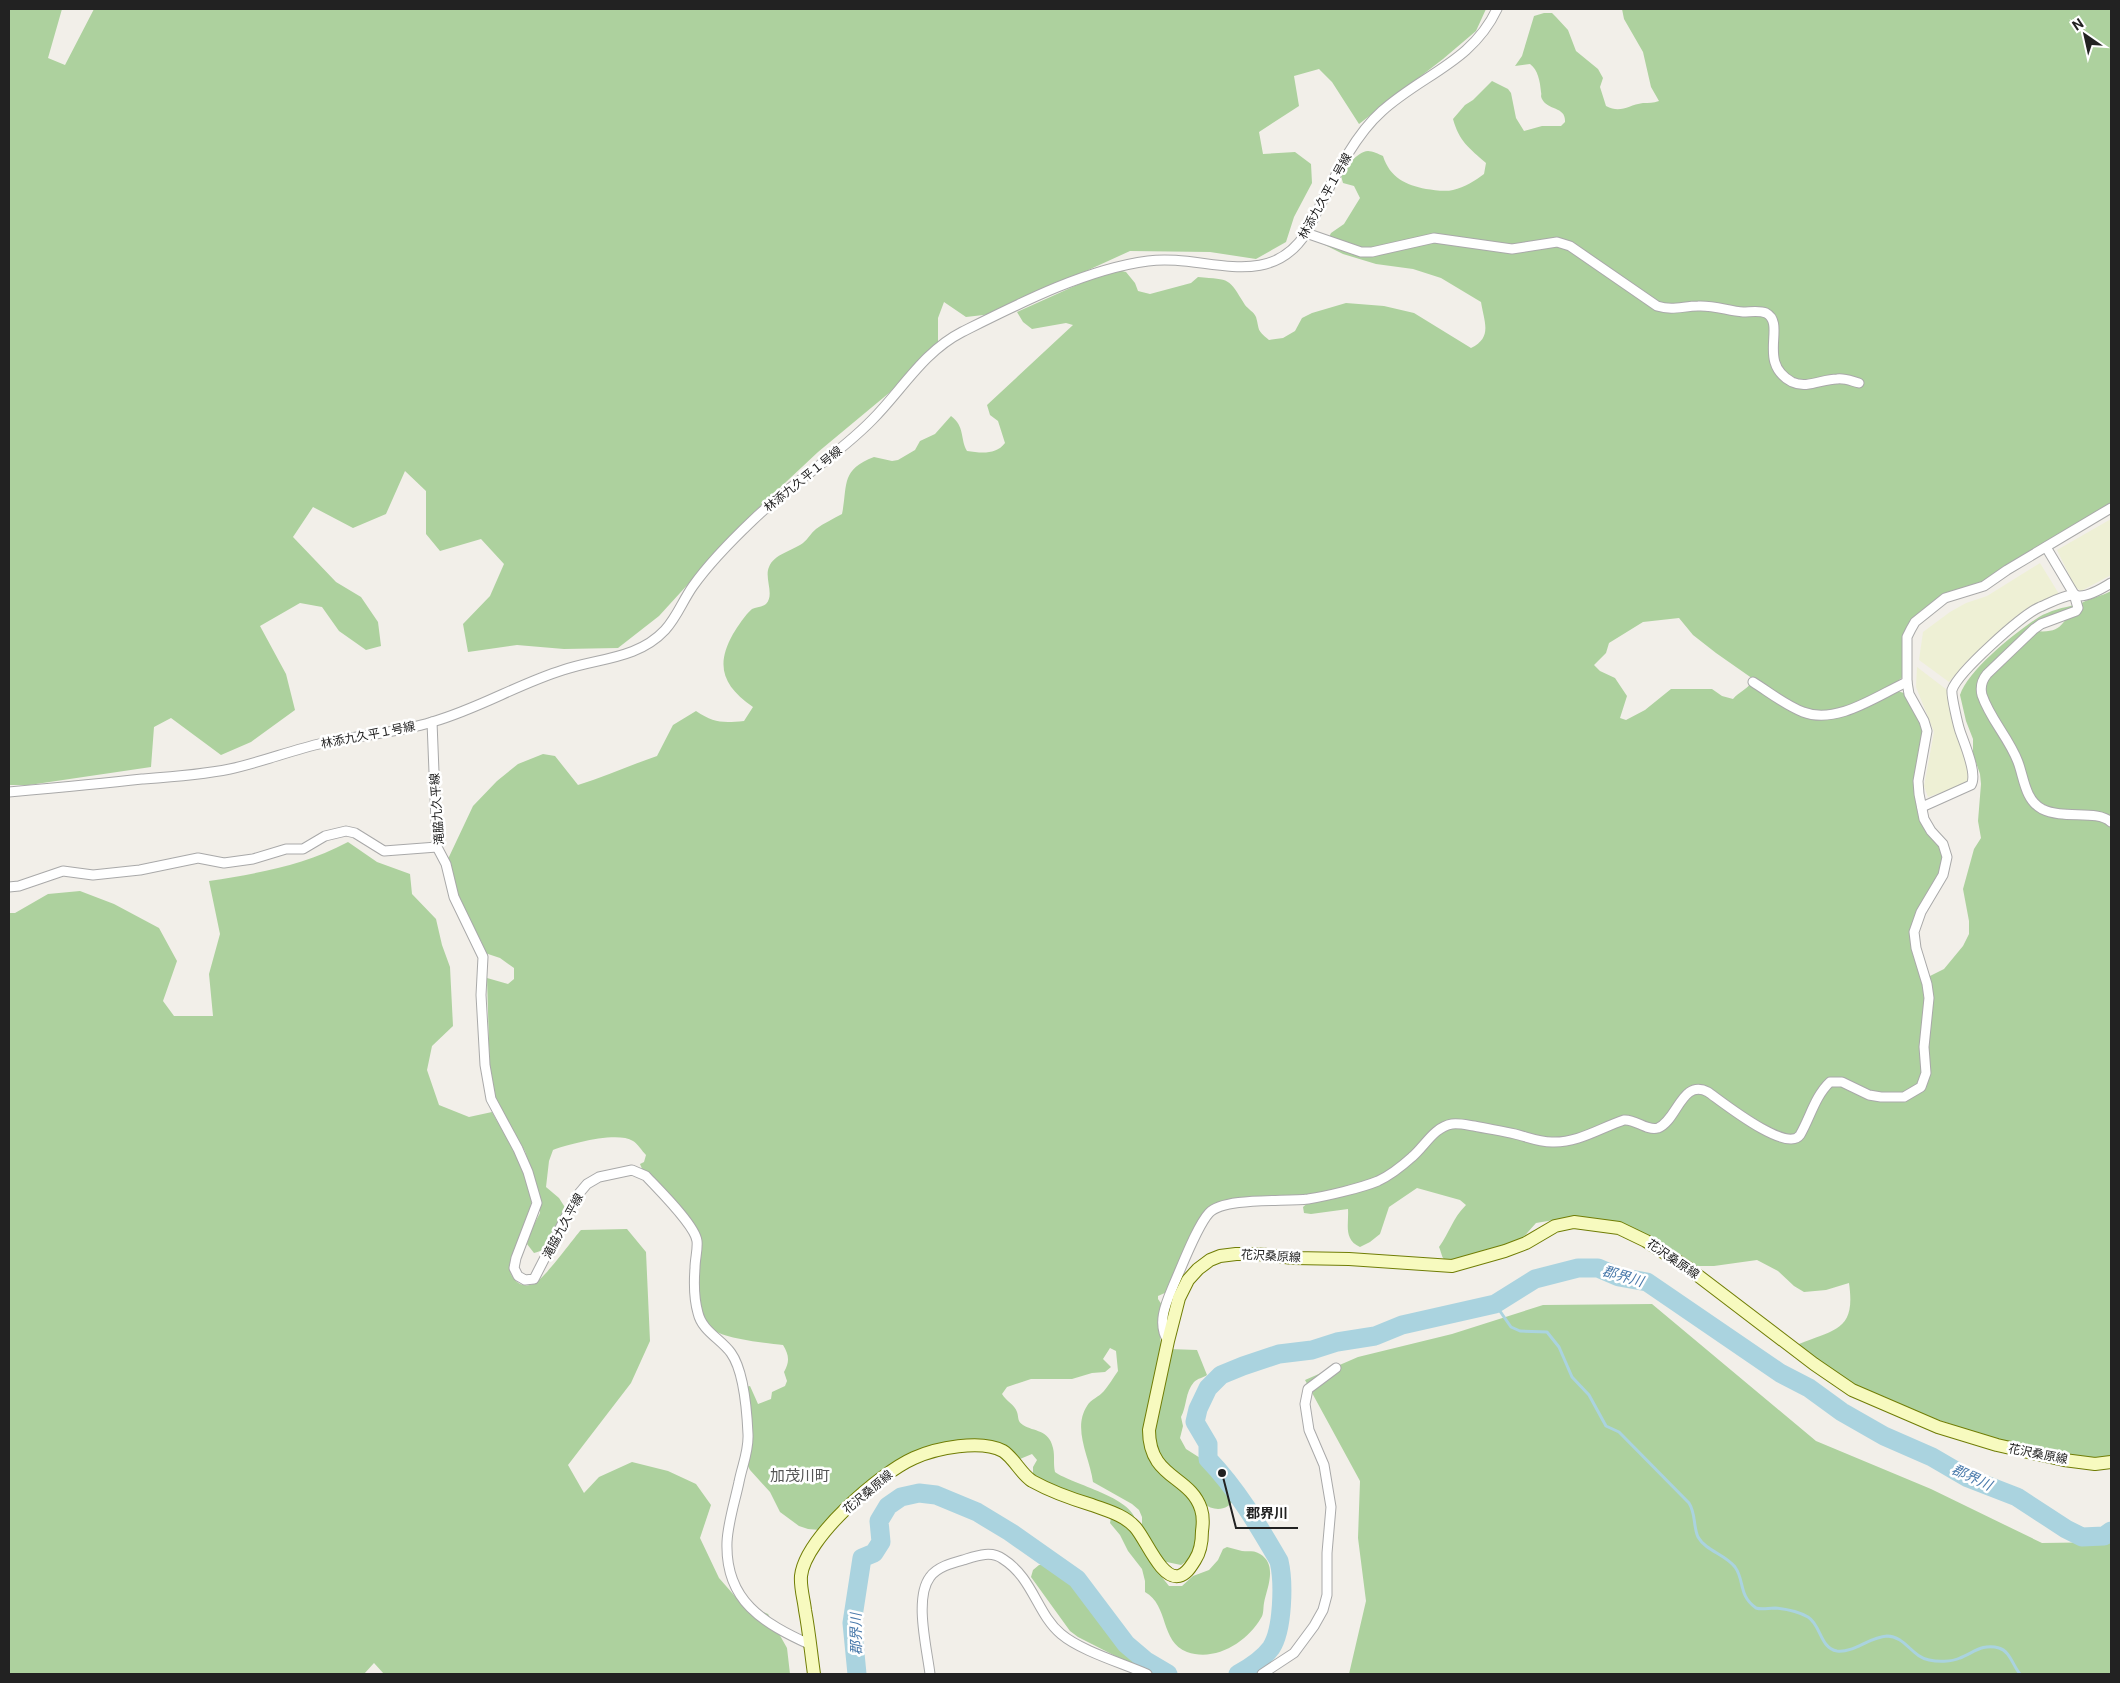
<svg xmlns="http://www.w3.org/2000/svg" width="2120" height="1683" font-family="Roboto,'Noto Sans JP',sans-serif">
	<rect width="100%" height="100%" fill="#f2efe9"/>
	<g fill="#eef0d5">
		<polygon points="2111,519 2111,575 2081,591 2075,587 2057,550"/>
		<polygon points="2040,563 2059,594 2038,603 2011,624 1967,661 1949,682 1919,660 1923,632 1950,612 1966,603 1987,596"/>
		<polygon points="1917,667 1947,690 1953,715 1970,770 1969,783 1928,797 1924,786 1934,732 1916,687"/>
	</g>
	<g fill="#add19e">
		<polygon points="9,9 62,9 48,58 65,65 94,9 1486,9 1476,31 1443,59 1359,124 1332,82 1319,69 1294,76 1299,106 1259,132 1263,154 1295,152 1311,164 1312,183 1294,217 1286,242 1256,259 1210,252 1130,251 992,314 966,317 944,302 938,318 938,346 889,393 818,452 753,513 659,616 618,648 564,649 517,645 468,652 463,624 490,596 504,564 481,539 440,551 426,534 426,491 405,471 386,514 353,528 313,507 293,537 336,582 361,597 378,622 381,646 366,650 339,631 322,607 300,603 260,626 286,674 295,710 251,742 221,755 171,718 154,727 151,767 29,785 9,785"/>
		<path d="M1622,9H2111V506L1978,586L1950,593L1909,623L1905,675L1892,686L1833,713L1805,710L1756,681L1716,653L1693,635L1679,618L1643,622L1609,643L1606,653L1594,665L1600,671L1615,678L1627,696L1620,718L1626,720L1645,710L1671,689H1712L1722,696L1733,699C1739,692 1746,690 1751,683L1821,718L1894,690L1904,693L1908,697L1923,729L1916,791L1944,851L1941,872L1914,919L1925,1006L1923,1068L1921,1081L1909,1093L1882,1095L1834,1079L1801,1130L1792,1139L1757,1123L1701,1086L1664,1121L1655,1126L1628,1117L1586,1133L1553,1140L1459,1120L1414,1151L1391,1171L1374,1179L1310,1196L1268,1199H1233L1214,1206L1167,1292L1158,1296V1299L1162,1305L1158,1318L1161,1345L1145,1444L1190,1499L1197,1511L1196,1550L1188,1560L1181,1565L1162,1561L1142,1526V1517L1139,1510L1132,1504L1093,1482C1090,1458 1072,1429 1087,1406C1091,1399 1099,1397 1104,1391C1109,1385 1113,1378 1118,1371L1116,1351L1110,1348L1103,1359L1111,1367L1105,1372L1092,1373L1072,1379H1031L1007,1387L1002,1394C1006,1401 1015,1405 1017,1412C1019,1418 1017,1421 1023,1425C1034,1432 1049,1429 1053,1448C1055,1456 1053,1464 1055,1472C1073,1485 1133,1497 1136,1522L1062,1491L1033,1474V1467L1037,1460L1032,1454L1020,1459L1016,1454L930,1447L820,1530L808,1529L799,1526L780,1512L770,1492L750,1470L747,1464L746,1387L750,1386L758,1404L771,1399L772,1392L785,1386L787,1381L784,1372C790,1361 789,1355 783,1345C766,1343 723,1339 710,1328C694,1314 699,1265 700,1245L643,1171L640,1164L644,1162L646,1155C642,1151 637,1143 633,1141C617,1131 570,1144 553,1150L549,1161L546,1187L559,1198L566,1209C558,1226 554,1249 534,1253L527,1244L530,1232L540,1213V1198L525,1151L499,1109L490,1078L487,978L508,984L514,979V968L500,958L485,953L481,941L452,898L448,859L473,806L497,781L518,764L543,754L555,756L578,785C605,777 630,765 657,756L673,725L696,711C714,723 722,723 744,721L753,707C723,686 715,666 733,634C738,626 745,615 752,609C756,607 762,607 766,604C775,595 764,578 769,567C774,554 792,551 803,543C808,539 811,533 816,529C824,523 833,519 842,514C848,485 840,470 874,457L892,461L898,460L915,450L920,441L935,434L951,416C965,426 960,439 967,451C981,453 996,455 1005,443L998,421L990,415L987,405L1073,325L1066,323L1032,329L1023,322L1017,312L1088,280L1118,270L1126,272L1135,283L1138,291L1150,294L1191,283L1198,277C1231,280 1228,277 1245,305C1248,309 1254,312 1256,317C1260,331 1256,329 1269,340L1283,338L1295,331L1302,318L1312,313L1346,303L1384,306L1414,313L1471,348C1493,337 1484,322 1481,302L1441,278L1413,269L1376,264L1343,254L1325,245L1331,233L1344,224L1360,198L1354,186L1343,183L1341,176C1346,168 1356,152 1368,151C1372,151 1379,154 1383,156C1390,178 1406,185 1426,189C1434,190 1445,192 1453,190C1465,187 1475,181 1484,174L1486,163C1469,148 1459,141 1453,119L1465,105L1473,100L1492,81L1508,89L1511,93L1516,118L1524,131L1542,126H1561L1565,122C1566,106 1548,111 1542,99C1540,95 1542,96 1541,92C1540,81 1538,70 1530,64L1515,66L1522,56L1534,16L1544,13H1552L1556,17L1568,30L1576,51L1598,69L1603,78L1600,87L1606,106C1621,114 1628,105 1643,103C1649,103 1653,103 1659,101L1651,87L1643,52L1624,19Z"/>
		<path d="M2111,591V820L2066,814L2038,803L1984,695L1987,678L2035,631C2066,634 2060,620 2079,605C2085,599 2103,596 2111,591Z"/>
		<path d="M2076,605L2075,608L2045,620L1980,682L1997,726L2034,804L2094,817L2111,824V1458H2090L2016,1446L1918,1413L1852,1385L1798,1347L1799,1344C1835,1329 1856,1331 1849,1283L1826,1290L1804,1292L1794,1286L1778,1271L1757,1260L1714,1266H1693L1648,1235L1621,1224L1554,1220L1536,1223L1520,1241L1455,1261C1440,1260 1444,1259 1439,1247C1450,1232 1452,1219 1466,1205L1460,1200L1417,1188L1389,1207L1380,1234L1370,1242L1360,1247C1343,1239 1349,1224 1348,1209L1311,1214L1304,1213L1303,1207L1310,1201L1377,1184L1437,1134L1456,1126L1551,1145L1623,1122L1656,1131L1688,1095L1697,1091L1791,1143L1828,1087L1836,1083L1885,1099L1923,1088L1927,1047L1928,977L1944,969L1963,946L1969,934V921L1963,889L1974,849L1981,838L1978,821L1981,784L1980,774L1973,754V739L1966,721L1960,695C1968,670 2017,631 2039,617C2049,611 2064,607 2076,605Z"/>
		<path d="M348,842L377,862L410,874L412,894L436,919L442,945L450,967L453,1026L432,1046L427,1070L439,1105L469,1117L492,1112C506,1138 532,1171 531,1202C531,1224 515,1243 510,1263C507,1276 520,1290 533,1284C545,1279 571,1241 581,1230L627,1229L646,1252L650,1341L631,1383L568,1465L584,1493L599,1477L632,1462L668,1471L696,1484L711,1505L700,1538L719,1578L740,1602L768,1614L787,1648L790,1674H384L374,1663L364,1674H9V913H15L48,894L80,891L114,904L159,928L177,961L163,1001L174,1016H213L209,974L220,934L209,881C259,873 303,866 348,842Z"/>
		<polygon points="1652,1304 1816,1441 1931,1489 2042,1543 2111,1542 2111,1674 1349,1674 1366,1601 1358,1538 1360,1481 1305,1380 1358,1357 1452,1334 1543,1305"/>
		<path d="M1169,1349L1197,1350L1207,1375C1203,1378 1198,1378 1194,1382C1185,1392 1187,1406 1181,1417L1183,1426L1180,1438L1186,1449L1208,1463L1235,1498C1228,1511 1214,1512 1203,1503L1165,1464L1154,1443L1153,1422Z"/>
		<path d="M1111,1518L1129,1526L1157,1571L1169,1586H1182L1193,1576L1209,1570L1218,1560L1223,1549L1227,1547C1232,1548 1237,1550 1242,1551C1248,1552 1254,1550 1260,1554C1278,1565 1267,1588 1264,1603C1263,1608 1264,1614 1261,1618C1247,1642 1216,1662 1187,1652C1160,1642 1169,1605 1145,1592V1581L1142,1569L1128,1551L1120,1535L1110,1523Z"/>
		<polygon points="1039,1565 1048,1565 1059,1570 1062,1576 1088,1600 1101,1618 1106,1630 1120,1646 1137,1659 1133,1665 1078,1637 1070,1631 1031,1577 1033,1570"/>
	</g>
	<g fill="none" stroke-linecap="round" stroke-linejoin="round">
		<path stroke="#aad3df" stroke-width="3" d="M1495,1304L1511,1327L1520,1331L1547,1332L1559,1347L1572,1377L1589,1395L1606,1426L1619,1432L1689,1503C1696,1514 1693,1526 1698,1537C1706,1551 1725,1554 1735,1567C1745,1581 1738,1595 1756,1608C1762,1610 1768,1608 1775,1608C1785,1609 1799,1612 1808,1617C1821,1625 1820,1648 1837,1651C1854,1653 1869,1637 1887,1636C1905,1636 1912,1657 1929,1660C1938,1662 1951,1662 1960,1658C1973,1653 1983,1643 1999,1648C2010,1651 2013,1666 2020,1674"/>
		<g stroke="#aad3df" stroke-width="19">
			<polyline points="857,1674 852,1623 862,1558 874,1553 881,1542 879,1521 888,1506 901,1497 919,1493 936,1495 977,1512 1010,1532 1077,1579 1126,1644 1146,1661 1168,1674"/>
			<path d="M1238,1674C1249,1668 1263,1659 1271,1648C1283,1630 1284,1582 1279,1561C1258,1525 1237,1489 1208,1459V1444L1195,1422L1198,1409L1208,1388L1221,1375L1243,1366L1279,1354L1312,1350L1337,1342L1375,1336L1402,1325L1495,1304L1535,1279L1578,1268H1598L1619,1277L1647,1282L1780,1373L1809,1388L1842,1412L1884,1436L1932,1457L1968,1478L2017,1497L2066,1529L2082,1537L2104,1536L2111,1531"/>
		</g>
		<defs>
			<g id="street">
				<path d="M1306,233L1361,252H1372L1434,238L1512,249L1557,242L1570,246L1657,306C1673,311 1683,306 1698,306C1713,305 1729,311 1743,312C1750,312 1759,310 1766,313C1787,324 1756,363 1792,382C1807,389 1822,379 1837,379C1845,378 1851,381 1859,383"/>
				<path d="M2046,547L2074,594L2078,608L2076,611L2041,624L2034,629L1987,674C1982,680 1980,687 1982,695C1990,719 2009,738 2018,762C2024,778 2025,800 2042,809C2064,820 2096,809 2111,822"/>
				<path d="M1753,682C1769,692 1785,705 1803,712C1837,725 1876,696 1907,682"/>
				<path d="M432,722L437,847L446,864L454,897L483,957L481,995L485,1065L491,1099L518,1149L528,1172L537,1203L516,1258L514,1268L518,1276L525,1280L534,1279L576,1197L587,1184L599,1177L632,1170L646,1176C658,1189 695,1225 697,1241C698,1249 695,1259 695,1268C694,1281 694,1299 698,1313C702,1331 721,1339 731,1353C744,1371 747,1412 748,1434C749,1451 742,1466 739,1482C735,1501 728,1522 727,1542C725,1601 763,1623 811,1645"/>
				<path d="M9,792C53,788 97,784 142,779C171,777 201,775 230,769C262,762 292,750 323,743C360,735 397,733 432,722C478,709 518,684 563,670C599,658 638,659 665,630C677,617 683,600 693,586C710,562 732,540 753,520C790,484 836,457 872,420C902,390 923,352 962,332C1018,304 1086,269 1148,261C1203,253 1268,293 1306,233C1327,194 1349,140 1382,111C1423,74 1472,62 1497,9"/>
				<path d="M1922,807L1971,785C1978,774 1964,743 1960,731C1958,725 1951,695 1952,690C1958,672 2022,615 2040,607C2050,603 2062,596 2072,595C2079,594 2073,596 2080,596C2090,596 2103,588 2111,583"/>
				<polyline points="9,887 19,886 63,871 93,875 140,870 198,858 224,863 253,859 286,849 303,849 325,836 346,831 355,833 384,851 437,847"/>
				<path d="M1168,1341C1156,1323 1167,1301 1174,1284C1182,1266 1197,1226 1209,1213C1224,1197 1284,1202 1308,1199C1327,1196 1361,1188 1378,1181C1391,1175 1402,1166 1412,1157C1425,1146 1434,1127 1452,1124C1459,1123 1467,1125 1474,1126C1488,1129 1502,1131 1515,1134C1527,1137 1539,1142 1552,1142C1578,1143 1600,1128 1624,1120C1636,1119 1646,1131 1658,1128C1677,1121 1682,1078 1708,1092C1721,1101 1787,1154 1800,1135C1810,1118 1815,1096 1830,1082H1842L1869,1095L1881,1097H1904L1921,1087L1926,1073L1924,1047L1929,998L1927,984L1916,948L1914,932L1921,912L1943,875L1947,857L1943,844L1931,831L1924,819L1919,794L1918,781L1927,731L1924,721L1909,694L1907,682V637L1911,629L1915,622L1945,598L1984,586L2007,570L2111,508"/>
				<path d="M930,1674C927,1649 914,1598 930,1577C937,1567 952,1563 963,1560C976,1556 991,1550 1003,1559C1033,1578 1037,1614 1061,1634C1081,1651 1122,1663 1147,1674"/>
				<polyline points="1262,1674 1294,1653 1314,1626 1323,1610 1327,1595 1327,1553 1331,1507 1324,1465 1309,1430 1305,1404 1308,1389 1336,1368"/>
			</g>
			<path id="secondary" d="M814,1674C811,1653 809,1631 805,1610C804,1600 800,1587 801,1576C805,1538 880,1473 914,1458C936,1448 981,1439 1003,1451C1014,1458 1021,1474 1032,1481C1050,1491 1072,1499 1092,1505C1108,1511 1124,1515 1135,1527C1146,1539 1161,1580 1179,1576C1187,1574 1191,1566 1195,1560C1201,1551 1202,1542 1202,1531C1203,1524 1203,1515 1201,1509C1190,1475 1149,1479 1149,1430L1168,1341L1179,1298L1188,1280L1198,1269L1210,1260L1220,1256L1236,1254H1258L1294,1258L1349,1259L1452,1266L1505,1251L1526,1243L1555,1226L1574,1222L1619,1228L1646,1241L1688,1268L1814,1364L1852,1390L1938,1427L1997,1445L2064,1460L2095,1464L2111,1462"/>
		</defs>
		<use href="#street" stroke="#a9a9a9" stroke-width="11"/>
		<use href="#secondary" stroke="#707d05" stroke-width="14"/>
		<use href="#street" stroke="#fff" stroke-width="9"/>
		<use href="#secondary" stroke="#f7fabf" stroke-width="12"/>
	</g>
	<g text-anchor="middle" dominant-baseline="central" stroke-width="5" stroke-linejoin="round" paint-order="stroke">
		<g font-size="12" fill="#222" stroke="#fff">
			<text transform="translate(1325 196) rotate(-61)">林添九久平１号線</text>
			<text transform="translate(803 479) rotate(-39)">林添九久平１号線</text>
			<text transform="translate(368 735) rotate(-11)">林添九久平１号線</text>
			<text transform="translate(437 809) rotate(-94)">滝脇九久平線</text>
			<text transform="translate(563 1226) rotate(-62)">滝脇九久平線</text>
			<text transform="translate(1271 1256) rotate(3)">花沢桑原線</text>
			<text transform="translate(1673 1259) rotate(34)">花沢桑原線</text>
			<text transform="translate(2038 1454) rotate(11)">花沢桑原線</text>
			<text transform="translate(868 1492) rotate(-40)">花沢桑原線</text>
		</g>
		<g font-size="14" font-style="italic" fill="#4a7aab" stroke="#fff">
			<text transform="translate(1623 1276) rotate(16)">郡界川</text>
			<text transform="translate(1972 1477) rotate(25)">郡界川</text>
			<text transform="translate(856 1634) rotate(-91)">郡界川</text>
		</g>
		<g font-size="15" fill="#555" stroke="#fff">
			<text x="800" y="1476">加茂川町</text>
		</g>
	</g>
	<path fill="none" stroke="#222" stroke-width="2" d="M1222 1473L1236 1528H1298"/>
	<circle fill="#222" stroke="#fff" stroke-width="2" cx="1222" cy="1473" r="5"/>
	<g font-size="14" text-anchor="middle" font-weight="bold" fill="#222" stroke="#fff" stroke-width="5" stroke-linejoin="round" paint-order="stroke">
		<text x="1267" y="1518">郡界川</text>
	</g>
	<rect width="2120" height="1683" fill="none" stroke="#222222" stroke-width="20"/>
	<g transform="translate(2085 35) rotate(326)" stroke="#ffffff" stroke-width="4" paint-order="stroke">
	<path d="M0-4L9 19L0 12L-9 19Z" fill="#222222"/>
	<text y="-8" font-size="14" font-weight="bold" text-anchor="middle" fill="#222222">N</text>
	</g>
</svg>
